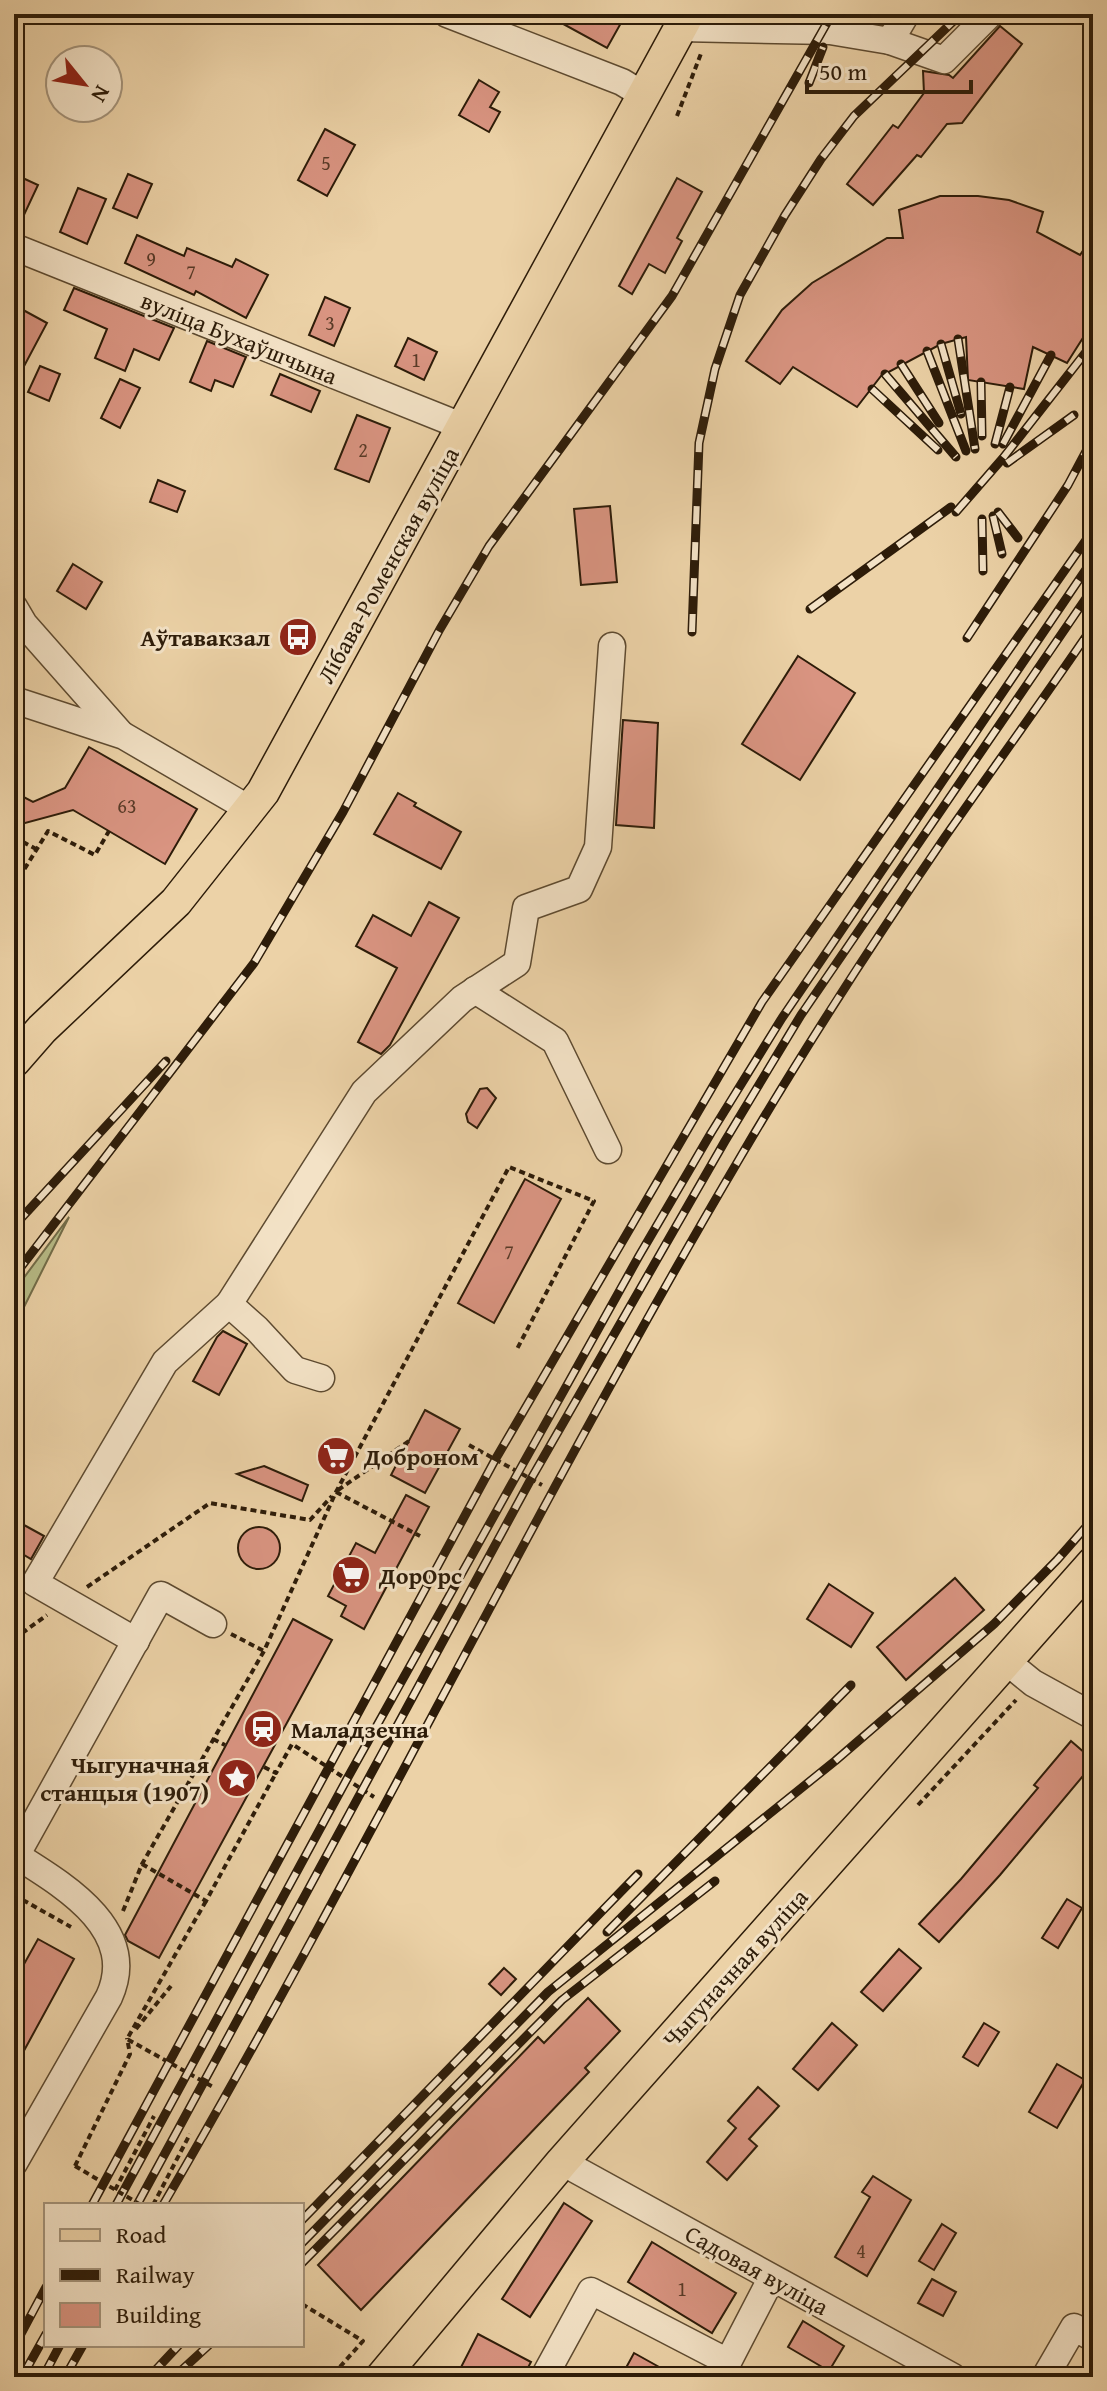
<svg xmlns="http://www.w3.org/2000/svg" width="1107" height="2391" font-family="'Gentium Book Plus',serif">
	<rect width="100%" height="100%" fill="#ecd2a7"/>
	<filter id="stains"><feTurbulence type="fractalNoise" baseFrequency=".0025" numOctaves="4"/><feColorMatrix values="0 0 0 0 .2 0 0 0 0 .09 0 0 0 0 .02 0 0 0 .5 -.17"/></filter>
	<radialGradient id="worn" r=".72"><stop offset=".6" stop-color="#630" stop-opacity="0"/><stop offset="1" stop-color="#630" stop-opacity=".3"/></radialGradient>
	<polygon fill="#b7bc87" stroke="#726c48" stroke-width="2" points="69,1217 14,1327 14,1291"/>
	<g fill="#d99481" stroke="#2d1c09" stroke-width="2">
		<polygon points="545,14 626,14 607,48"/>
		<polygon points="1000,26 1022,44 962,123 947,124 921,157 917,155 873,205 847,184 893,125 898,128 924,93 923,71 949,75 953,78"/>
		<polygon points="479,80 499,92 490,107 500,112 489,132 459,115"/>
		<polygon points="325,129 355,145 327,196 298,180"/>
		<polygon points="14,174 38,185 16,232 14,231"/>
		<polygon points="128,174 152,184 137,218 113,208"/>
		<polygon points="677,178 702,192 677,238 682,241 665,273 649,264 632,294 619,286"/>
		<polygon points="78,188 106,199 87,244 60,232"/>
		<polygon points="940,196 978,196 1009,200 1043,212 1037,232 1080,255 1093,236 1093,322 1067,363 1033,347 1024,389 968,380 966,337 941,344 881,376 857,407 793,367 780,384 746,361 782,310 812,283 887,238 903,238 899,210"/>
		<polygon points="137,235 184,256 187,248 232,267 236,259 268,275 246,318 196,291 194,295 125,263"/>
		<polygon points="74,288 174,328 159,360 134,349 125,371 95,358 107,329 64,310"/>
		<polygon points="325,297 350,308 334,346 309,335"/>
		<polygon points="14,305 47,323 14,385"/>
		<polygon points="408,338 437,352 424,380 395,366"/>
		<polygon points="207,341 246,357 233,387 215,380 211,391 190,382"/>
		<polygon points="40,366 60,374 49,401 28,392"/>
		<polygon points="280,374 320,391 311,412 271,395"/>
		<polygon points="120,379 140,388 120,428 101,418"/>
		<polygon points="357,415 390,428 369,482 335,469"/>
		<polygon points="158,480 185,491 177,512 150,502"/>
		<polygon points="610,506 617,582 581,585 574,509"/>
		<polygon points="73,564 102,582 86,609 57,591"/>
		<polygon points="798,656 855,693 800,780 742,744"/>
		<polygon points="623,720 658,723 654,828 616,825"/>
		<polygon points="89,747 197,809 165,864 73,810 14,826 14,792 33,802 65,788"/>
		<polygon points="398,793 416,803 414,806 461,832 441,869 374,834"/>
		<polygon points="429,902 459,918 390,1045 381,1054 358,1042 397,968 356,946 373,915 411,936"/>
		<polygon points="487,1088 496,1098 477,1128 468,1122 466,1114 480,1089"/>
		<polygon points="525,1179 561,1199 494,1323 458,1303"/>
		<polygon points="223,1331 247,1344 219,1395 193,1381 217,1337"/>
		<polygon points="425,1410 460,1429 425,1493 391,1475"/>
		<polygon points="264,1466 308,1485 302,1501 237,1474"/>
		<polygon points="406,1495 429,1507 364,1629 341,1616 346,1606 328,1596 356,1543 375,1553"/>
		<polygon points="24,1525 44,1536 31,1559 14,1549 14,1544"/>
		<circle cx="259" cy="1548" r="21"/>
		<polygon points="955,1578 984,1610 906,1680 877,1647"/>
		<polygon points="829,1584 873,1613 851,1647 807,1619"/>
		<polygon points="293,1619 332,1640 159,1958 128,1941 125,1935"/>
		<polygon points="1071,1741 1093,1760 1093,1764 1000,1875 939,1942 919,1924 961,1879 1038,1788 1034,1785"/>
		<polygon points="1067,1899 1082,1908 1058,1948 1042,1938"/>
		<polygon points="38,1939 74,1959 14,2069 14,1982"/>
		<polygon points="899,1949 921,1968 883,2011 861,1992"/>
		<polygon points="504,1968 516,1979 501,1995 489,1984"/>
		<polygon points="588,1998 620,2031 585,2068 589,2072 361,2310 318,2265 538,2037 544,2043"/>
		<polygon points="832,2023 857,2045 818,2090 793,2069"/>
		<polygon points="984,2023 999,2032 978,2066 963,2057"/>
		<polygon points="1057,2064 1085,2080 1057,2128 1029,2112"/>
		<polygon points="758,2087 779,2106 749,2139 757,2146 727,2180 707,2162 736,2128 728,2121"/>
		<polygon points="873,2176 911,2200 867,2276 835,2257 870,2197 862,2192"/>
		<polygon points="564,2203 592,2221 530,2317 502,2299"/>
		<polygon points="942,2224 956,2233 934,2270 919,2261"/>
		<polygon points="652,2242 736,2293 712,2333 628,2282"/>
		<polygon points="932,2279 956,2292 943,2316 918,2303"/>
		<polygon points="803,2321 844,2346 829,2371 788,2347"/>
		<polygon points="478,2334 531,2362 523,2377 456,2377"/>
		<polygon points="634,2353 677,2377 621,2377"/>
	</g>
	<g fill="none" stroke-linecap="round" stroke-linejoin="round">
		<defs>
			<g id="minor">
				<polyline points="447,14 622,82 645,96"/>
				<polyline points="680,28 830,31 890,41 906,14"/>
				<polyline points="890,41 944,60 990,14"/>
				<polyline points="14,247 464,427"/>
				<polyline points="14,607 24,624 121,734"/>
				<polyline points="14,700 124,736 251,810"/>
				<polyline points="475,990 555,1041 608,1150"/>
				<polyline points="229,1304 364,1092 462,999 517,963 526,908 579,889 598,847 612,646"/>
				<polyline points="136,1641 35,1583 165,1362 229,1304 257,1329 295,1370 321,1378"/>
				<polyline points="1006,1661 1033,1683 1093,1716"/>
				<path d="M14,1854C63,1885 140,1929 109,1997L14,2163"/>
				<polyline points="16,1856 161,1595 213,1624"/>
				<polyline points="562,2162 953,2377"/>
				<polyline points="544,2377 591,2291 728,2362 771,2279"/>
				<polyline points="1045,2377 1074,2327 1093,2338"/>
			</g>
			<g id="major">
				<polyline points="14,1061 42,1029 176,902 263,792 688,14"/>
				<polyline points="382,2377 562,2162 1093,1563"/>
			</g>
		</defs>
		<use href="#minor" stroke="#5d4a30" stroke-width="29"/>
		<use href="#major" stroke="#2d1c09" stroke-width="35"/>
		<g stroke="#2d1c09" stroke-width="4" stroke-dasharray="6 4" stroke-linecap="butt">
			<polyline points="677,116 702,51"/>
			<polyline points="14,837 36,849"/>
			<polyline points="14,886 48,831 95,855 109,831"/>
			<polyline points="469,1445 542,1485"/>
			<polyline points="338,1490 409,1441"/>
			<polyline points="336,1492 420,1536"/>
			<polyline points="87,1587 210,1503 310,1520 332,1496"/>
			<polyline points="231,1634 264,1651"/>
			<polyline points="14,1639 47,1615"/>
			<polyline points="213,1739 225,1745"/>
			<polyline points="264,1767 276,1773 292,1744 374,1797"/>
			<polyline points="918,1805 1016,1700"/>
			<polyline points="142,1864 206,1901 276,1773"/>
			<polyline points="14,1895 71,1927"/>
			<polyline points="206,1901 127,2039 215,2088"/>
			<polyline points="123,1911 142,1864 264,1651 336,1492 509,1167 594,1201 516,1351"/>
			<polyline points="136,2029 171,1986"/>
			<polyline points="75,2166 130,2054 127,2038"/>
			<polyline points="115,2190 154,2116"/>
			<polyline points="153,2205 190,2134"/>
			<polyline points="302,2304 363,2341 331,2377"/>
		</g>
		<use href="#minor" stroke="#f3e2c6" stroke-width="26"/>
		<use href="#major" stroke="#ecd2a7" stroke-width="32"/>
		<defs>
			<g id="rail">
				<polyline points="809,83 823,47"/>
				<polyline points="958,339 975,449"/>
				<polyline points="941,344 961,414"/>
				<polyline points="927,351 966,451"/>
				<polyline points="901,364 939,423"/>
				<polyline points="885,374 956,457"/>
				<polyline points="981,382 982,436"/>
				<polyline points="872,389 938,450"/>
				<polyline points="995,444 1010,387"/>
				<polyline points="1003,444 1051,355"/>
				<polyline points="1007,463 1074,415"/>
				<polyline points="956,512 1003,458 1093,343"/>
				<polyline points="998,512 1018,538"/>
				<polyline points="993,516 1002,554"/>
				<polyline points="982,519 983,571"/>
				<polyline points="810,609 951,507"/>
				<polyline points="692,632 699,443 715,369 740,295 785,215 821,159 854,116 961,14"/>
				<polyline points="967,638 1068,485 1093,438"/>
				<polyline points="14,1226 166,1061"/>
				<polyline points="14,1276 254,963 343,812 440,629 489,546 672,296 832,14"/>
				<polyline points="607,1932 851,1685"/>
				<polyline points="92,2205 495,1460 762,1002 1093,530"/>
				<polyline points="116,2205 347,1779 639,1256 711,1133 782,1018 1093,559"/>
				<polyline points="137,2205 531,1479 725,1141 801,1015 1093,588"/>
				<path d="M163,2205C364,1860 538,1500 741,1156C805,1047 874,941 945,837C994,767 1045,697 1093,626"/>
				<polyline points="302,2220 638,1874"/>
				<polyline points="302,2243 548,1992 835,1761 994,1624 1057,1560 1093,1519"/>
				<polyline points="302,2263 562,2000 715,1881"/>
				<polyline points="14,2347 46,2287"/>
				<polyline points="22,2377 46,2334"/>
				<polyline points="43,2377 60,2345"/>
				<polyline points="65,2377 83,2345"/>
				<polyline points="149,2377 179,2345"/>
				<polyline points="174,2377 209,2345"/>
			</g>
		</defs>
		<use href="#rail" stroke="#2d1c09" stroke-width="9"/>
		<use href="#rail" stroke="#f3e2c6" stroke-width="6" stroke-dasharray="18" stroke-linecap="butt"/>
		<polyline stroke="#2d1c09" stroke-width="4" stroke-dasharray="6 4" stroke-linecap="butt" points="75,2166 141,2205"/>
	</g>
	<defs>
		<symbol id="bus-disc" viewBox="-11 -11 22 22"><circle r="9.5" fill="#8f2418" stroke="#f3e2c6"/><path d="M-5-6H5V4H4V6H2V4H-2V6H-4V4H-5ZM-3.5-4V0h7V-4ZM-3.5 1.2v1.5H-2V1.2ZM2 1.2v1.5H3.5V1.2Z" fill="#fff"/></symbol>
		<symbol id="supermarket-disc" viewBox="-11 -11 22 22"><circle r="9.5" fill="#8f2418" stroke="#f3e2c6"/><path d="M-6-5.5h2.5l.6 2H6L4.5 2H-2.5L-4.4-4H-6ZM-1.5 3.2a1.3 1.3 0 1 0 .1 0ZM3 3.2a1.3 1.3 0 1 0 .1 0Z" fill="#fff"/></symbol>
		<symbol id="station-disc" viewBox="-11 -11 22 22"><circle r="9.5" fill="#8f2418" stroke="#f3e2c6"/><path d="M-3-6H3Q5-6 5-4V2Q5 4 3 4L4.5 6H3L1.5 4h-3L-3 6H-4.5L-3 4Q-5 4-5 2V-4Q-5-6-3-6ZM-3.5-4v3h7v-3ZM-3.5 1v1.5H-2V1ZM2 1v1.5H3.5V1Z" fill="#fff"/></symbol>
		<symbol id="sight-disc" viewBox="-11 -11 22 22"><circle r="9.5" fill="#8f2418" stroke="#f3e2c6"/><path d="M0-6L1.8-2.2L6-1.7L2.9 1.2L3.7 5.4L0 3.3L-3.7 5.4L-2.9 1.2L-6-1.7L-1.8-2.2Z" fill="#fff"/></symbol>
	</defs>
	<g fill-rule="evenodd">
		<use href="#bus-disc" x="276" y="615" width="44" height="44"/>
		<use href="#supermarket-disc" x="314" y="1434" width="44" height="44"/>
		<use href="#supermarket-disc" x="329" y="1553" width="44" height="44"/>
		<use href="#station-disc" x="241" y="1707" width="44" height="44"/>
		<use href="#sight-disc" x="215" y="1756" width="44" height="44"/>
	</g>
	<g text-anchor="middle" dominant-baseline="central" stroke-width="6" stroke-linejoin="round" paint-order="stroke">
		<g font-size="20" fill="#583a27">
			<text x="326" y="162">5</text>
			<text x="151" y="258">9</text>
			<text x="191" y="271">7</text>
			<text x="330" y="322">3</text>
			<text x="416" y="359">1</text>
			<text x="363" y="449">2</text>
			<text x="127" y="805">63</text>
			<text x="509" y="1251">7</text>
			<text x="861" y="2250">4</text>
			<text x="682" y="2288">1</text>
		</g>
		<g font-size="24" fill="#2d1c09" stroke="#f3e2c6">
			<text transform="translate(239 338) rotate(22)">вуліца Бухаўшчына</text>
			<text transform="translate(388 565) rotate(-61)">Лібава-Роменская вуліца</text>
			<text transform="translate(735 1968) rotate(-48)">Чыгуначная вуліца</text>
			<text transform="translate(757 2270) rotate(29)">Садовая вуліца</text>
		</g>
		<g font-size="24" font-weight="bold" fill="#2d1c09" stroke="#f3e2c6" text-anchor="start">
			<text x="270" y="637" text-anchor="end">Аўтавакзал</text>
			<text x="364" y="1456">Доброном</text>
			<text x="379" y="1575">ДорОрс</text>
			<text x="291" y="1729">Маладзечна</text>
			<text x="209" y="1764" text-anchor="end">Чыгуначная<tspan x="209" dy="28">станцыя (1907)</tspan></text>
		</g>
	</g>
	<rect width="1107" height="2391" fill="none" stroke="#ecd2a7" stroke-width="48"/>
	<rect x="16" y="16" width="1075" height="2359" fill="none" stroke="#2d1c09" stroke-width="4"/>
	<rect x="24" y="24" width="1059" height="2343" fill="none" stroke="#2d1c09" stroke-width="2"/>
	<rect x="44" y="2203" width="260" height="144" fill="#f3e2c6" stroke="#a4937a" stroke-width="2"/>
	<rect x="60" y="2229" width="40" height="12" fill="#ecd2a7" stroke="#a4937a" stroke-width="2"/>
	<text x="116" y="2243" font-size="24" fill="#2d1c09">Road</text>
	<rect x="60" y="2269" width="40" height="12" fill="#2d1c09" stroke="#a4937a" stroke-width="2"/>
	<text x="116" y="2283" font-size="24" fill="#2d1c09">Railway</text>
	<rect x="60" y="2303" width="40" height="24" fill="#d99481" stroke="#a4937a" stroke-width="2"/>
	<text x="116" y="2323" font-size="24" fill="#2d1c09">Building</text>
	<g transform="translate(84 84) rotate(120)"><circle r="38" fill="#f3e2c6" stroke="#a4937a" stroke-width="2"/>
	<path d="M0-6L14 30L0 20L-14 30Z" fill="#8f2418"/>
	<text y="-12" font-size="22" font-weight="bold" text-anchor="middle" fill="#2d1c09">N</text>
	</g>
	<path d="M807 80v12h164v-12" fill="none" stroke="#2d1c09" stroke-width="4"/>
	<text x="819" y="80" font-size="24" fill="#2d1c09" stroke="#f3e2c6" stroke-width="6" paint-order="stroke">50 m</text>
	<rect width="100%" height="100%" filter="url(#stains)"/>
	<rect width="100%" height="100%" fill="url(#worn)"/>
</svg>
